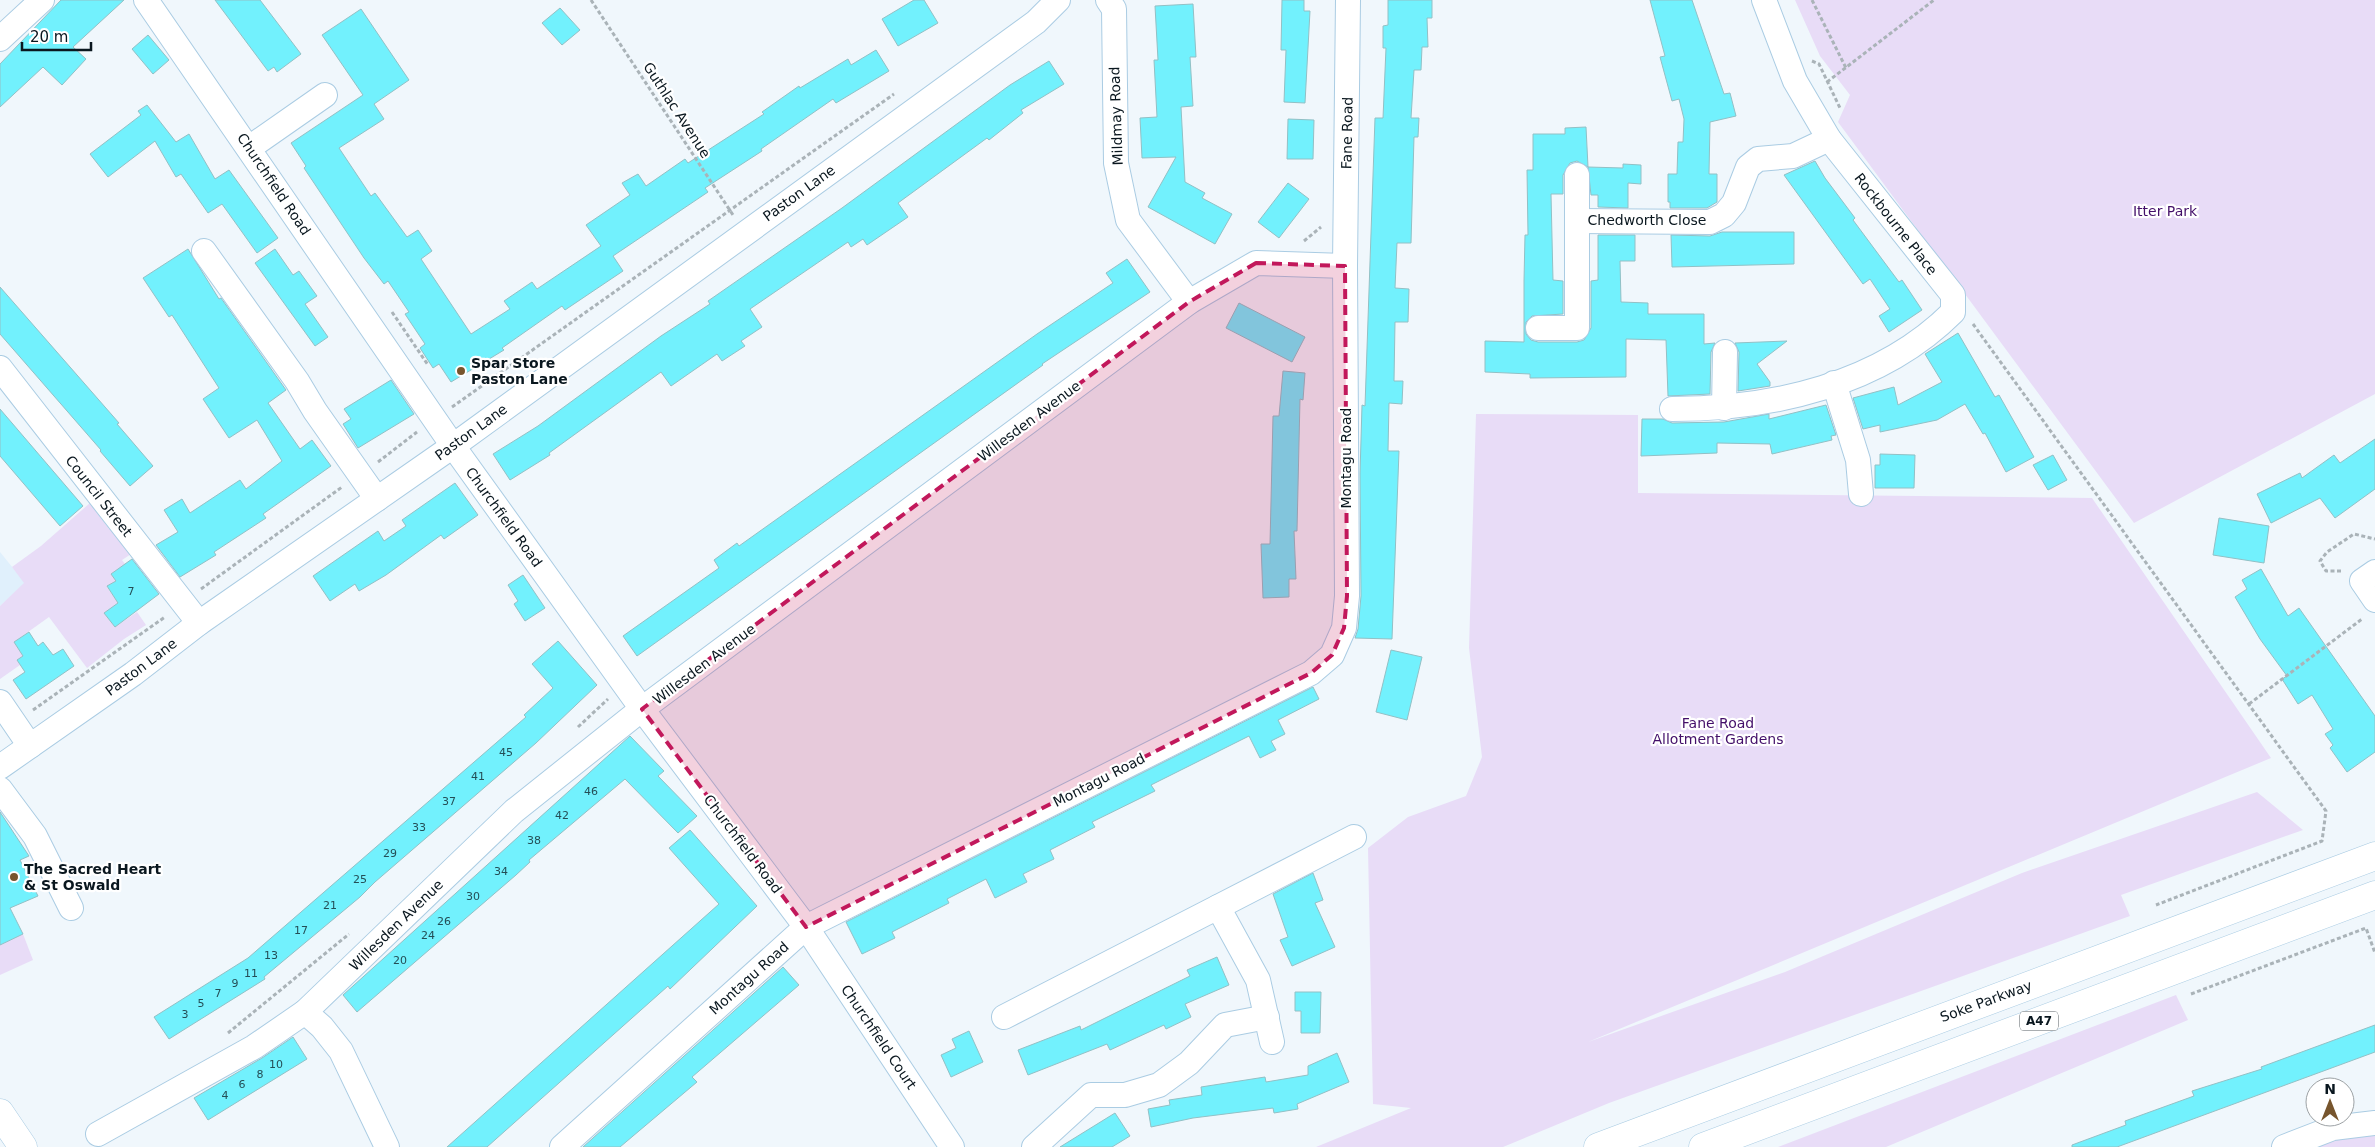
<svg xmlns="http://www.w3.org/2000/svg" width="2375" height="1147" font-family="'DejaVu Sans',sans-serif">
	<rect width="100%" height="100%" fill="#f0f7fc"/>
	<polygon fill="#e0f0fc" points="0,552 25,583 0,606"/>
	<g fill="#e8dcf7">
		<polygon points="1795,0 2375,0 2375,394 2134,523 1838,122 1850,95 1820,56"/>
		<polygon points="1476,414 1638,415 1638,493 2092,498 2271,758 1588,1042 1785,972 2022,873 2257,792 2303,830 2121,895 2130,916 1609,1103 1503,1147 1316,1147 1411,1108 1373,1104 1368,848 1408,817 1466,796 1482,757 1469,648"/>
		<polygon points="90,503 109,529 112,527 131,554 122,560 128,568 123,572 120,568 111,574 116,581 107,587 118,603 104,613 115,627 137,612 146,625 124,639 87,668 49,617 14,642 23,656 17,660 20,665 0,679 0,606 24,583 12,567 41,546"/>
		<polygon points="23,934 33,960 0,975 0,945"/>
		<polygon points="2176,995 2188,1020 1886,1147 1778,1147"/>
		<polygon points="2375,1133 2375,1147 2308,1147 2345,1135"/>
	</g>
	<g fill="#72f1fd" stroke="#92c0c5">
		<polygon points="61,0 124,0 73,47 86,59 62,85 43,67 0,107 0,64"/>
		<polygon points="215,0 260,0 301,54 277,72 274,67 268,71"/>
		<polygon points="914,0 924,0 938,23 898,46 882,19"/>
		<polygon points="1282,0 1304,0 1304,11 1310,11 1305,103 1284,102 1286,50 1281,50"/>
		<polygon points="1388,0 1432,0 1432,18 1427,18 1428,47 1422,47 1421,70 1414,70 1411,118 1419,118 1418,137 1414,137 1411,243 1397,243 1395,288 1409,289 1408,322 1395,322 1394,381 1403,381 1402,404 1389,403 1388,451 1399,451 1392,639 1355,638 1358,629 1361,596 1360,474 1362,405 1365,406 1375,118 1383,118 1386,48 1383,48 1383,26 1388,25"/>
		<polygon points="1650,0 1692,0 1724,94 1730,93 1736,116 1710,122 1709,174 1717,174 1717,202 1707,208 1670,208 1670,202 1668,202 1668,174 1677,174 1678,142 1683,142 1684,119 1679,99 1672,101 1660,57 1665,56"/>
		<polygon points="1193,4 1196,57 1190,57 1193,106 1181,107 1185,182 1205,193 1202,198 1232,214 1215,244 1148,207 1176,157 1142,158 1140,118 1157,117 1154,60 1158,60 1155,6"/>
		<polygon points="560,8 580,30 562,45 542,23"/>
		<polygon points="361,9 409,80 374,104 384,119 339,148 371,196 375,193 407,237 418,230 432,251 421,259 471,334 510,309 504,301 532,282 537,289 601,246 586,225 630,195 622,183 638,174 646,186 685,159 688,163 764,114 762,112 799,86 800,88 848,59 851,65 876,50 889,71 836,103 833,99 761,149 762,151 705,188 708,192 613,256 623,271 565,310 562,306 502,348 504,350 451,382 439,364 433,368 420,348 425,344 405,314 409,312 388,281 384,284 364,258 304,168 306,166 291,143 363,95 322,35"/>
		<polygon points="148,35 169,60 153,74 132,49"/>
		<polygon points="1049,61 1064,84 1021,110 1023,113 989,140 987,138 898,203 908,217 867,245 863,239 851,247 848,242 750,309 762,327 741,341 745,346 722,361 717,354 671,386 661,372 549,453 550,455 510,480 493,454 538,426 661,336 710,304 708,301 842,208 1010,85"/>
		<polygon points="147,105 176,142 189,134 215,179 229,170 278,238 257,253 222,204 208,213 181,174 176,177 155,141 108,177 90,154 141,115 138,111"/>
		<polygon points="1288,119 1314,120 1313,159 1287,159"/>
		<polygon points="1586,127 1588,167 1577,161 1570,163 1563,175 1563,194 1551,194 1553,280 1563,281 1563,314 1532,316 1526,322 1526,334 1531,340 1538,342 1577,342 1584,340 1591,328 1591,281 1598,280 1598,235 1635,235 1635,261 1620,261 1621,302 1648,303 1648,314 1704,314 1704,344 1715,343 1711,352 1710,394 1668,396 1666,340 1626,339 1626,377 1530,378 1530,374 1485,372 1485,341 1524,342 1524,281 1525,235 1528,235 1527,170 1533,170 1533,134 1565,134 1565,128"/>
		<polygon points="1815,161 1825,178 1855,218 1853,220 1899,282 1902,280 1922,310 1889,332 1879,316 1890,309 1870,279 1863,284 1784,175"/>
		<polygon points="1623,164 1641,165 1641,184 1628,183 1628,208 1598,207 1598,195 1591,195 1588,167 1623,168"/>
		<polygon points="1288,183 1309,199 1279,238 1258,222"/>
		<polygon points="1722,232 1794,232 1794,264 1672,267 1671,235 1710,236"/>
		<polygon points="188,249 219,299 221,298 286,390 268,403 300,449 312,440 331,466 263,514 266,518 214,552 216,555 180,577 156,545 178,532 164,510 182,499 190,513 240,480 246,489 282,461 257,420 229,438 203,399 219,388 172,315 169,317 143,278"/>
		<polygon points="275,249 293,275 299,271 317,296 305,304 328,337 315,346 255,263"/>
		<polygon points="1127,259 1150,292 1042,364 1043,365 637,656 623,636 719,568 714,560 737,543 739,546 1037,334 1113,283 1106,273"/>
		<polygon points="0,287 119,423 117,424 153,466 130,486 100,451 101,450 0,334"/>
		<polygon points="1239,303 1305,337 1292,362 1226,328"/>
		<polygon points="1958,333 1995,397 1999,395 2034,457 2006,472 1985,433 1983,434 1965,404 1937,420 1880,432 1880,425 1863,429 1853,398 1894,387 1898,405 1942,382 1925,354"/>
		<polygon points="1787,341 1757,364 1770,382 1770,386 1738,391 1739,352 1735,343"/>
		<polygon points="1283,371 1305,373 1303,400 1300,399 1297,531 1294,531 1296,579 1289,579 1289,597 1263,598 1261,544 1270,544 1273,416 1279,416"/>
		<polygon points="391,380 414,414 358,448 343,424 351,419 344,409"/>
		<polygon points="1826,405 1836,435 1831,436 1832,440 1772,454 1770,444 1717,443 1717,453 1641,456 1642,419 1663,419 1672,423 1724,422 1769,414 1769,419"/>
		<polygon points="0,409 83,506 60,526 0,456"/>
		<polygon points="2375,439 2375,489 2335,518 2320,498 2271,523 2257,494 2300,473 2302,478 2334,455 2340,463"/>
		<polygon points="1880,454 1915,455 1914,488 1875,488 1875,465 1880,465"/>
		<polygon points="2053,455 2067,480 2048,490 2033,465"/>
		<polygon points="455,483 478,515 444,539 441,535 386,575 359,591 355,584 330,601 313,576 378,531 384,541 406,526 402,520"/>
		<polygon points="2219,518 2269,526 2264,563 2213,555"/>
		<polygon points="132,559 159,594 115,627 104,613 118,603 107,586 116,581 111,574"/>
		<polygon points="2261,569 2288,616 2299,608 2375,716 2375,752 2347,772 2330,748 2333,745 2325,734 2333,729 2312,695 2298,704 2282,679 2287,676 2260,639 2235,597 2247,589 2242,580"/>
		<polygon points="523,575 545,608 525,621 514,604 518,601 508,585"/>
		<polygon points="29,632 38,646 43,642 53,655 63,649 74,666 26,699 13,680 25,672 17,660 23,656 14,642"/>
		<polygon points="558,641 597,685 536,743 375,882 360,897 264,977 265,979 169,1039 154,1017 248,958 526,717 524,715 553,688 532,664"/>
		<polygon points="1391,650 1422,657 1407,720 1376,712"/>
		<polygon points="1313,687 1319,699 1278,720 1285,734 1271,741 1276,750 1260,758 1249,736 1151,785 1155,791 1092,822 1095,827 1050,850 1054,859 1023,874 1027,882 995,898 986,879 947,899 949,903 892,932 895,938 862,954 846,922"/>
		<polygon points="630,736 664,771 658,776 697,816 678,833 625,779 529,860 530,862 516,875 357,1012 343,995"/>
		<polygon points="0,812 29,856 20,860 38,896 10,908 23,934 0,945"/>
		<polygon points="690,830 757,906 670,989 668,986 487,1147 447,1147 719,904 669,848"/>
		<polygon points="1313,873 1323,900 1315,903 1335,947 1292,966 1280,940 1288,937 1273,894"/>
		<polygon points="1217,957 1229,985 1185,1004 1191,1017 1166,1029 1164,1025 1110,1050 1107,1044 1028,1075 1018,1050 1080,1026 1081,1030 1190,976 1187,970"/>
		<polygon points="783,967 799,985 692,1077 697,1082 620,1147 583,1147"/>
		<polygon points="1295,992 1321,992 1320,1033 1301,1033 1301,1011 1295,1011"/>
		<polygon points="2375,1025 2375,1052 2117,1147 2072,1147 2072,1145 2126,1125 2125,1121 2194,1096 2192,1091 2262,1069 2261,1067"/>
		<polygon points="969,1031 983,1062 951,1077 941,1055 956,1048 952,1039"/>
		<polygon points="293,1037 307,1059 208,1120 194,1098 262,1058"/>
		<polygon points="1337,1053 1349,1082 1297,1104 1298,1109 1274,1113 1273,1108 1193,1118 1151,1127 1148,1109 1170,1105 1169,1100 1202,1095 1201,1087 1265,1077 1266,1082 1308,1075 1308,1066"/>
		<polygon points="1115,1113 1130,1136 1112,1147 1060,1147"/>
	</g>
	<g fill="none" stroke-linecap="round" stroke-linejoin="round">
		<defs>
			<g id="minor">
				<polyline points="146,0 453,446 642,709 806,927 952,1147"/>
				<polyline points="1108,0 1114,9 1116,163 1128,220 1189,302"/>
				<polyline points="0,39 42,0"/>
				<polyline points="249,148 325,95"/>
				<polyline points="1577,221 1710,222 1724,215 1734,203 1748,167 1758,159 1793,156 1829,139"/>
				<polyline points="204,251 297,381 315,411 377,499"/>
				<polyline points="1538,328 1577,328 1577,175"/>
				<polyline points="0,368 199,623"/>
				<polyline points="1834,383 1858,460 1861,494"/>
				<polyline points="1724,408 1725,352"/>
				<path d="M1672,409C1772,409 1880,385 1953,312V295L1829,139L1795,81L1764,0"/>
				<polyline points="2375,572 2362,581 2375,600"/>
				<polyline points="0,702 30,746"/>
				<polyline points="0,767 133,674 199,623 453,446 1036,22 1058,0"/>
				<polyline points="0,789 35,836 71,908"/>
				<polyline points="1218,907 1354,837"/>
				<polyline points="305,1012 322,1027 341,1051 387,1147"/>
				<polyline points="1004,1017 1218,907 1258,980 1272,1042"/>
				<polyline points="98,1134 254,1047 305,1012 514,811 642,709 1189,302 1256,263 1345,266"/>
				<polyline points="562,1147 806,927 1311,673 1332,655 1344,628 1347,596 1345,266 1348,0"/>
				<polyline points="1034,1147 1091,1095 1125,1095 1159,1085 1189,1063 1225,1025 1267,1017"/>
				<polyline points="2284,1147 2333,1128 2375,1123"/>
			</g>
			<g id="highway">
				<polyline points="0,1113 23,1147"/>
				<polyline points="1598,1147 2375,856"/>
				<polyline points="1703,1147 2375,895"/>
			</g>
		</defs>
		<use href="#minor" stroke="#aacce3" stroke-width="26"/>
		<use href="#highway" stroke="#aacce3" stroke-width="29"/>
		<g stroke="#aab3b8" stroke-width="3" stroke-dasharray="4 2.5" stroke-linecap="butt">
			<polyline points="591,0 733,215"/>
			<polyline points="1812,0 1846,68"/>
			<polyline points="1812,61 1819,64 1840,108"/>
			<polyline points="1827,82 1934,0"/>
			<polyline points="1304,241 1321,227"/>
			<polyline points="392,312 428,365"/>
			<polyline points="1973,324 2326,811 2322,841 2156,905"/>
			<polyline points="452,407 894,94"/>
			<polyline points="378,462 417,432"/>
			<polyline points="2341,571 2326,571 2320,561 2327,552 2354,534 2375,539"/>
			<polyline points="201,589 342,487"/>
			<polyline points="2249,704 2362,619"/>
			<polyline points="33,710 165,617"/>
			<polyline points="578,727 608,699"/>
			<polyline points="2191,994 2366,928 2375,953"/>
			<polyline points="228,1033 349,934"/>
		</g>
		<use href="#minor" stroke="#fff" stroke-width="24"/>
		<use href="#highway" stroke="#fff" stroke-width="28"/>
	</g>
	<path fill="#c2185b" fill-opacity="0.2" stroke="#c2185b" stroke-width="4" stroke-dasharray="10 6" stroke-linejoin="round" d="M1256,263L1345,266L1347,596L1344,628L1332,655L1311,673L806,927L642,709L1189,302Z"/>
	<g fill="#77552d" stroke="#fff" stroke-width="2">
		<circle cx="461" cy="371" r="5"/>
		<circle cx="14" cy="877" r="5"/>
	</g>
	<g text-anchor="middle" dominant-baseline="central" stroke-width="4.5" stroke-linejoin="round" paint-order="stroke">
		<g font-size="11" fill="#244e56">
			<text x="131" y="591">7</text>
			<text x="506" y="752">45</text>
			<text x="478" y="776">41</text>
			<text x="591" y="791">46</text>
			<text x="449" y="801">37</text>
			<text x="562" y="815">42</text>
			<text x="419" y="827">33</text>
			<text x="534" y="840">38</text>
			<text x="390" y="853">29</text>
			<text x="501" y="871">34</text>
			<text x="360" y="879">25</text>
			<text x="473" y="896">30</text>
			<text x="330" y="905">21</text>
			<text x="444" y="921">26</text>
			<text x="301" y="930">17</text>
			<text x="428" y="935">24</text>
			<text x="271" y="955">13</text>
			<text x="400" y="960">20</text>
			<text x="251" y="973">11</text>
			<text x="235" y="983">9</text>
			<text x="218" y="993">7</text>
			<text x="201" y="1003">5</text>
			<text x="185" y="1014">3</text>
			<text x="276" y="1064">10</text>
			<text x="260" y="1074">8</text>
			<text x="242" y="1084">6</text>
			<text x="225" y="1095">4</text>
		</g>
		<rect fill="#fff" stroke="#545d62" stroke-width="1" x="2020" y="1011.5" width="38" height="19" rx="4"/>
		<g font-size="12" font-weight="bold" fill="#0a171f">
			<text x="2039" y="1021">A47</text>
		</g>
		<g font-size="14" fill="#0a171f" stroke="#fff">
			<text transform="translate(677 110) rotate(57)">Guthlac Avenue</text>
			<text transform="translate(1116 116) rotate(-92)">Mildmay Road</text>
			<text transform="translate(1347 133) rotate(-89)">Fane Road</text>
			<text transform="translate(274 184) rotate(56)">Churchfield Road</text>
			<text transform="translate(799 193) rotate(-36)">Paston Lane</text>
			<text x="1647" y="220">Chedworth Close</text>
			<text transform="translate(1896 224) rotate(52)">Rockbourne Place</text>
			<text transform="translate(1029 421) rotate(-37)">Willesden Avenue</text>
			<text transform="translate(471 432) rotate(-36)">Paston Lane</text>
			<text transform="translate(1346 458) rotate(-90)">Montagu Road</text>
			<text transform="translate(99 496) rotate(52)">Council Street</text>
			<text transform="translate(504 517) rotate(54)">Churchfield Road</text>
			<text transform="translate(704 664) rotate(-37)">Willesden Avenue</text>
			<text transform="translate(141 667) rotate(-37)">Paston Lane</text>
			<text transform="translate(1099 780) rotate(-27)">Montagu Road</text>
			<text transform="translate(743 844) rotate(53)">Churchfield Road</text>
			<text transform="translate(396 925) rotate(-44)">Willesden Avenue</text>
			<text transform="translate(749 978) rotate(-42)">Montagu Road</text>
			<text transform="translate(1986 1001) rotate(-20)">Soke Parkway</text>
			<text transform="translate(879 1037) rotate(56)">Churchfield Court</text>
		</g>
		<g font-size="14" fill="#430f69" stroke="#fff">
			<text x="2165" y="211">Itter Park</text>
			<text x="1718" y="723">Fane Road<tspan x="1718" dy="16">Allotment Gardens</tspan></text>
		</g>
		<g font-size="14" font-weight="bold" fill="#0a171f" stroke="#fff" text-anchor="start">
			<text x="471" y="363">Spar Store<tspan x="471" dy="16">Paston Lane</tspan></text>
			<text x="24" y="869">The Sacred Heart<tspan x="24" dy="16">&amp; St Oswald</tspan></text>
		</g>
	</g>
	<g transform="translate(2330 1102)"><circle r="24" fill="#ffffff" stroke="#9da2a5"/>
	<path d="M0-4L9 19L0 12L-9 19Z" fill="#77552d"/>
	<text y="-8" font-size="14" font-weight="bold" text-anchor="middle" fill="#0a171f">N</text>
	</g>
	<path d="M22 42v8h69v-8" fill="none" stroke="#0a171f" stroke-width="2.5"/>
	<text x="30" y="42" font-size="15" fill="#0a171f" stroke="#ffffff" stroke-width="4" paint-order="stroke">20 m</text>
</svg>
